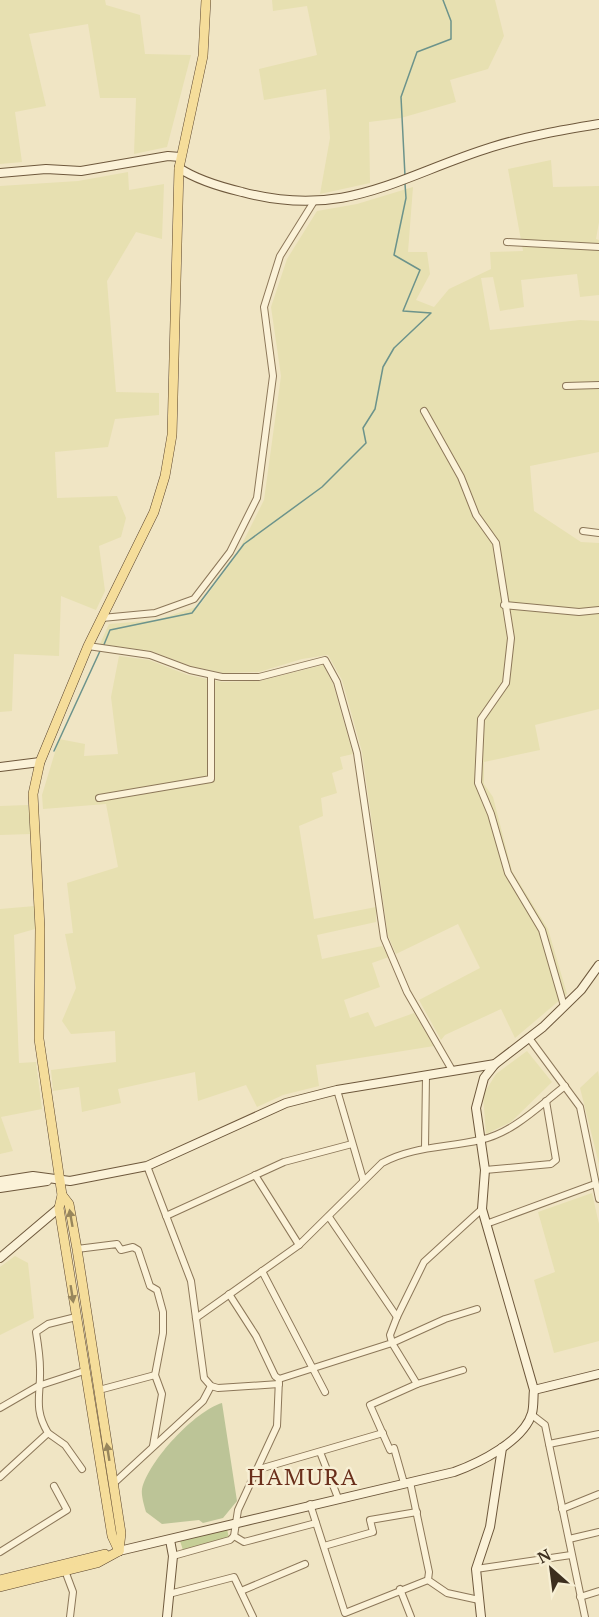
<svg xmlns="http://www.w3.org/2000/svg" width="599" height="1617" font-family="'PT Serif',serif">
	<rect width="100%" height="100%" fill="#f0e5c4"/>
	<g fill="#e7e0b1">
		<polygon points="0,0 105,0 106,5 140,15 145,54 191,55 167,147 134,154 136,98 100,98 88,24 29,34 46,106 15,112 22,162 0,164"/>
		<polygon points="272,0 495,0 504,36 488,69 450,80 456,102 401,118 369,122 370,183 320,194 330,138 326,89 264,100 259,69 317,55 307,6 273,11"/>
		<polygon points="551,160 553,187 599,186 599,222 596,239 599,240 599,295 580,297 577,274 521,280 524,307 500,311 493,277 481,278 490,330 580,320 599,321 599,452 530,466 534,511 581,542 599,543 599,709 535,725 540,750 484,762 484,784 493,797 512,871 548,929 567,994 515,1038 501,1009 445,1035 441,1040 419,1000 480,968 458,924 396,954 388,936 362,752 342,680 328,655 302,659 259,672 223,673 191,666 151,651 100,644 109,624 157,620 199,606 236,556 264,500 281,376 271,307 287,259 317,211 357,204 413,187 408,252 427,252 430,274 416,300 434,307 449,289 491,269 490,252 523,251 508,169"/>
		<polygon points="128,172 129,190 164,184 162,239 136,232 107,281 116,392 159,393 159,415 115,419 108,447 55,452 57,498 117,496 126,518 121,537 99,546 105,591 96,610 61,596 59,656 14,654 12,711 0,712 0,186 78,181"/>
		<polygon points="119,656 149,660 188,675 222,682 260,681 323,665 333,684 353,754 340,757 343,769 332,773 337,793 321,798 323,816 299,826 314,919 376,907 376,922 317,935 322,959 382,946 389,957 372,963 380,987 344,1000 350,1018 368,1012 375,1027 414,1013 434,1046 316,1065 319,1086 283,1095 257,1107 246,1085 198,1101 195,1072 118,1089 121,1103 82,1112 79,1087 53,1091 51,1070 116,1062 115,1031 71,1034 62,1021 76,988 65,934 73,933 67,883 118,867 106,804 43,809 42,795 59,739 85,744 84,756 118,754 111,697"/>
		<polygon points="28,805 31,834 0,835 0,806"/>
		<polygon points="35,906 35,929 14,935 19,1063 36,1062 42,1109 1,1117 13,1151 0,1154 0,909"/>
		<polygon points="527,1051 552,1082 511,1122 486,1134 483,1095 496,1074"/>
		<polygon points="598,1071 599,1077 599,1164 580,1088"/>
		<polygon points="592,1193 599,1224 599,1341 554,1353 534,1280 555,1272 538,1212"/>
		<polygon points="15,1256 28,1263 34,1318 0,1335 0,1267"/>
	</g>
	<polygon fill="#c6cf97" points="227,1529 229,1538 183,1550 180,1541"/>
	<path fill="#bcc497" d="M222,1403L237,1501L223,1518L203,1523L199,1520L162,1524L146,1512C144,1505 141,1495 142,1489C149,1460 195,1411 222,1403Z"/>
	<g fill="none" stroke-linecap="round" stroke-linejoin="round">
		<g stroke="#6c938b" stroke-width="1.5">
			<polyline points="405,176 401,97 417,52 451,39 451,21 443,0"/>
			<polyline points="103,647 110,630 192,613 244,544 322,487 366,443 363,428 375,409 383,367 394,348 431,313 403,311 420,270 394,255 406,198 405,184"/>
			<polyline points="54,751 100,651"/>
		</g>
		<defs>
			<g id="street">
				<polyline points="507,242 599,247"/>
				<polyline points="566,386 599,385"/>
				<polyline points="424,411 461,477 476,515 496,543 511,638 506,683 481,719 478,783 491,814 508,873 542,930 564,1006"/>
				<polyline points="583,531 599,533"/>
				<polyline points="504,605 579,612 599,610"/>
				<polyline points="102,618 155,613 194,599 230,552 257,498 273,376 264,307 280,256 313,203"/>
				<polyline points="88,646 150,655 190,670 222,677 259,677 325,660 337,682 357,753 384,938 407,992 452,1070"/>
				<polyline points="99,798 211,779 211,675"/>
				<polyline points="529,1038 580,1107 599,1199"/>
				<polyline points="337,1090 363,1179"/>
				<polyline points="425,1148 426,1075"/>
				<polyline points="147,1166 191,1281 204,1378 211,1386 218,1388 279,1384"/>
				<polyline points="485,1170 551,1164 556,1160 546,1101"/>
				<polyline points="255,1175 299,1245"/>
				<polyline points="166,1216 284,1162 352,1144"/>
				<polyline points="329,1217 397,1317"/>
				<polyline points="486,1224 595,1184"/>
				<polyline points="77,1249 117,1244 121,1250 133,1247 138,1250 150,1286 157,1290 163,1312 163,1333 155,1375 162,1394 153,1446"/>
				<polyline points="262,1271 325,1392"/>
				<polyline points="229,1294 256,1336 275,1376 279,1379"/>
				<path d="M196,1318L299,1245L382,1163C413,1146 446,1148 480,1140C513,1133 539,1106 565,1086"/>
				<polyline points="417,1384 463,1370"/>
				<polyline points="99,1390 155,1375"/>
				<polyline points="0,1408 38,1386 84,1371"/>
				<polyline points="532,1415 545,1425 585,1617"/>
				<polyline points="48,1433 65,1445 82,1469"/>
				<polyline points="549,1444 599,1434"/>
				<polyline points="320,1452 338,1498"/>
				<polyline points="256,1470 383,1433"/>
				<path d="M0,1477L48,1433C33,1408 41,1395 40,1369C40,1357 38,1344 36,1332L48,1324L76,1317"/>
				<polyline points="410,1482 429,1572 428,1580 447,1593 479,1600"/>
				<polyline points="404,1483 394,1448 390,1450 370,1405 417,1384 392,1343 445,1319 477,1309"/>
				<polyline points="113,1484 203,1401 211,1386"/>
				<polyline points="310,1504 345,1613 428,1580"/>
				<polyline points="562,1509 599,1494"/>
				<polyline points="234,1536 244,1542 316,1523"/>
				<polyline points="569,1539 599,1532"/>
				<polyline points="324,1546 373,1532 370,1520 417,1512"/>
				<polyline points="0,1552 67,1510 54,1486"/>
				<polyline points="173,1556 230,1540 234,1536 238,1510 277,1426 279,1379 392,1343 390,1335 397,1317 424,1262 482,1209"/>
				<polyline points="64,1568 73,1592 70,1617"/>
				<polyline points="476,1569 571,1555"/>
				<polyline points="400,1589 411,1617"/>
				<polyline points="241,1591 305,1564"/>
				<polyline points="169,1594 234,1577 253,1617"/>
				<polyline points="580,1597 599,1591"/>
			</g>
			<g id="secondary">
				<path d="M179,168C197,180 221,187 242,192C345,220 399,176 492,147C527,136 563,130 599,124"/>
				<polyline points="0,173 46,169 81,171 168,156 180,157"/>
				<polyline points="0,767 40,762"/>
				<polyline points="0,1181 33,1176 70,1181 147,1166 286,1103 337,1090 495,1064 543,1027 581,990 599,965"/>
				<polyline points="0,1188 47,1181"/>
				<polyline points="0,1258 59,1208"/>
				<polyline points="534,1390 599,1374"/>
				<path d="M119,1551L454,1472C479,1463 524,1441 532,1413C534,1406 533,1397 534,1390L482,1209L485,1170L476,1108L484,1078L495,1064"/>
				<polyline points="167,1617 173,1556 170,1540"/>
				<polyline points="481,1617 476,1569 490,1527 502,1448"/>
			</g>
			<g id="primary">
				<polyline points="62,1195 69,1204 77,1249 121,1533 119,1551"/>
				<polyline points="119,1551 112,1536 59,1208 62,1195 39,1039 40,928 33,794 40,762 88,646 154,512 165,476 172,435 179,168 203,56 206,0"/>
				<polyline points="0,1580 105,1554"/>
				<polyline points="0,1587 97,1563 119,1551"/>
			</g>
		</defs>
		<use href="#street" stroke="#8c7759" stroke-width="8"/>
		<use href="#secondary" stroke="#6e583c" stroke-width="10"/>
		<use href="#primary" stroke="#5a442e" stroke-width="10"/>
		<use href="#street" stroke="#fbf2d8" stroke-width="6"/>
		<use href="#secondary" stroke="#fbf2d8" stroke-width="8"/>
		<use href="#primary" stroke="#f5dd9a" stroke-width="9"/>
	</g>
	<defs><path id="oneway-solid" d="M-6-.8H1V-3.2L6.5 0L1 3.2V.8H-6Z" transform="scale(1.5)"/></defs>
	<g fill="#98865c">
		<use href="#oneway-solid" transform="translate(71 1218) rotate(-100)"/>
		<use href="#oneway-solid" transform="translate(72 1294) rotate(81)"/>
		<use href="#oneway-solid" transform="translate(108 1452) rotate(-99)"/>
	</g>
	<g text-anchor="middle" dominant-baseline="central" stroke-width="5" stroke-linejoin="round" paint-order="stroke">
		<g font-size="24" letter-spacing="1.5" fill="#6a2f1b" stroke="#f7efd4">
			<text x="303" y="1476">HAMURA</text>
		</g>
	</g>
	<g transform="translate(551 1569) rotate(332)" stroke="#f7efd4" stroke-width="4.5" paint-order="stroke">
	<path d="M0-4.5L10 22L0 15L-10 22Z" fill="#3c2e1e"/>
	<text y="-9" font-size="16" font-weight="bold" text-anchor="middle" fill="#3c2e1e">N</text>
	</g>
</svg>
